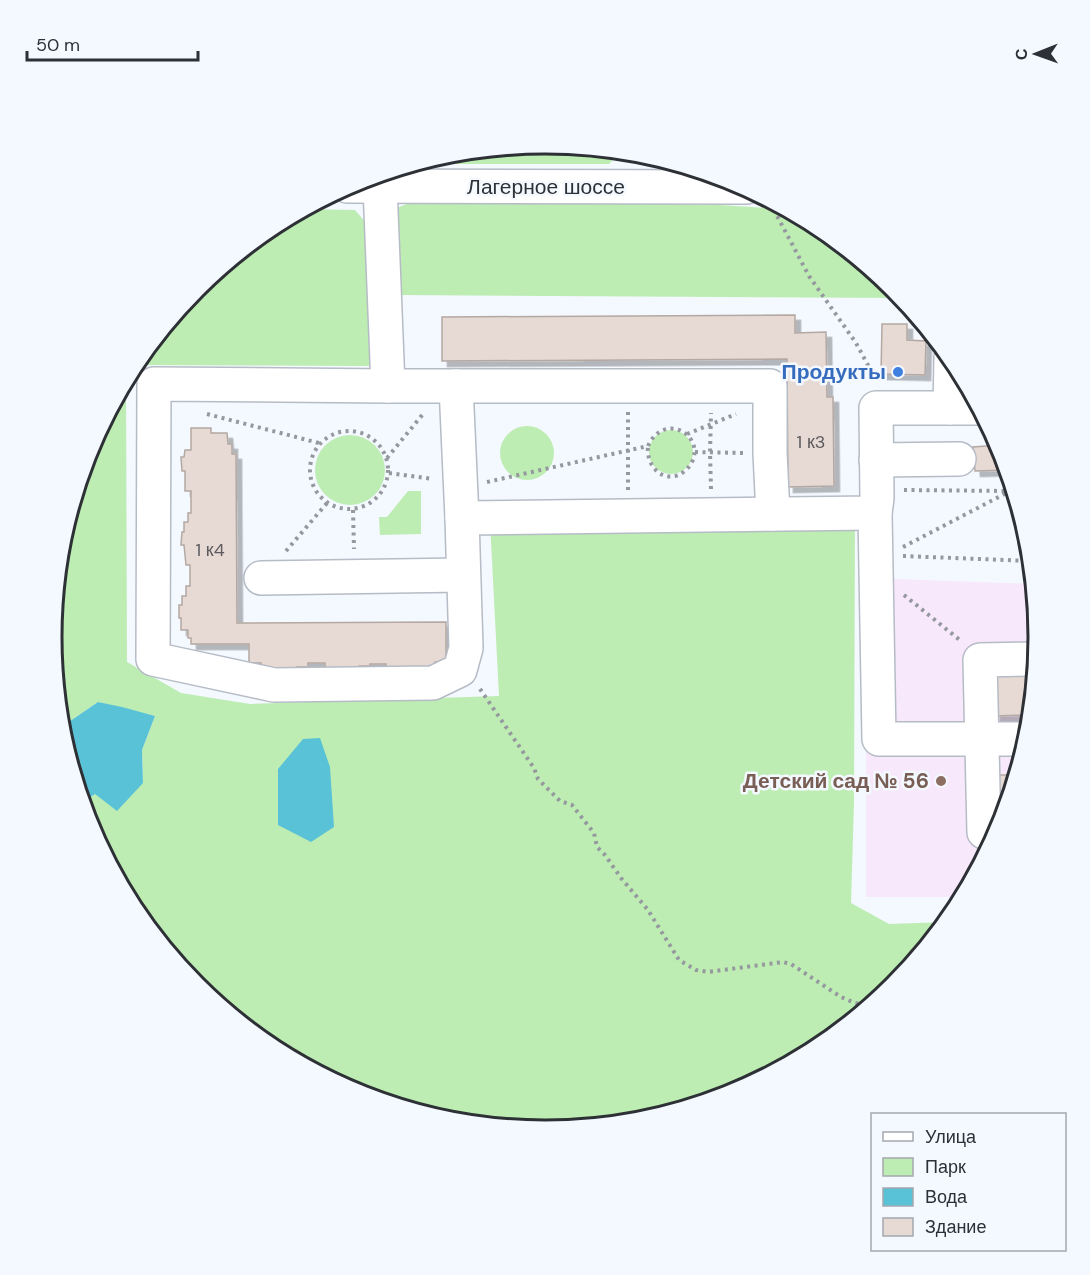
<svg xmlns="http://www.w3.org/2000/svg" width="1090" height="1275" font-family="'DM Sans',sans-serif">
	<defs>
		<filter id="shadow"><feDropShadow dx="5.5" dy="5.5" stdDeviation="0" flood-color="#0004"/></filter>
	</defs>
	<rect width="100%" height="100%" fill="#f4f8ff"/>
	<polygon fill="#f7e8fb" points="866,578 1034,584 1039,637 1029,734 1001,827 964,897 866,897"/>
	<g fill="#bdedb3">
		<polygon points="525,145 572,146 613,150 616,157 609,164 413,164 449,153"/>
		<polygon points="416,200 719,205 787,209 820,227 895,288 902,298 397,295 393,240 397,208"/>
		<polygon points="303,209 355,210 368,225 371,294 370,366 133,365 196,288 271,227"/>
		<polygon points="126,378 127,662 181,693 250,704 499,696 490,522 855,519 854,803 851,903 889,924 948,922 894,987 819,1048 734,1094 641,1122 545,1131 448,1122 356,1094 270,1048 195,987 134,912 88,826 82,803 95,794 143,783 142,750 155,716 98,702 60,728 51,637 61,541 89,448"/>
		<circle cx="527" cy="453" r="27"/>
		<circle cx="671" cy="452" r="22"/>
		<circle cx="350" cy="470" r="35"/>
		<polygon points="408,491 421,491 421,534 380,535 379,517 387,517"/>
	</g>
	<g fill="#59c2d6">
		<polygon points="98,702 122,707 155,716 142,750 143,783 117,811 95,794 82,803 60,734 60,728"/>
		<polygon points="320,738 330,767 334,827 311,842 278,825 278,769 303,739"/>
	</g>
	<g fill="#e7dad5" stroke="#b4a8a3" stroke-width="1.5" filter="url(#shadow)">
		<polygon points="795,315 795,333 826,332 827,397 833,397 834,486 788,487 787,359 442,361 442,317"/>
		<polygon points="882,324 907,324 907,340 926,341 925,375 881,374"/>
		<polygon points="191,428 211,428 211,433 227,433 228,444 232,444 232,454 236,454 237,623 446,622 446,662 435,662 435,668 386,673 386,664 370,664 370,666 359,666 359,669 325,669 325,663 308,663 308,667 297,667 297,673 261,669 261,663 249,663 249,644 191,644 191,638 188,638 188,630 181,630 181,618 179,618 179,605 182,605 182,596 186,596 186,586 190,586 190,565 186,565 184,545 181,545 182,532 184,532 184,522 188,522 188,513 191,513 191,491 185,491 185,471 182,471 181,457 184,457 185,450 191,450"/>
		<polygon points="1000,445 1008,470 975,471 973,447"/>
		<polygon points="1036,670 1031,715 995,716 994,671"/>
		<polygon points="994,775 1017,775 1003,820 995,820"/>
	</g>
	<g fill="none" stroke-linecap="round" stroke-linejoin="round">
		<defs>
			<g id="minor">
				<polyline points="347,186 746,187"/>
				<polyline points="380,186 388,386 456,386 462,518 875,513 877,498 876,408 980,408"/>
				<polyline points="388,386 154,384 153,659 274,685 433,683 460,670 466,648 462,518"/>
				<polyline points="456,386 770,386 770,453 773,514"/>
				<polyline points="950,408 951,358"/>
				<polyline points="876,460 959,459"/>
				<polyline points="875,513 879,739 1017,739"/>
				<polyline points="261,578 463,575"/>
				<polyline points="999,832 984,832 980,660 1037,659"/>
			</g>
		</defs>
		<use href="#minor" stroke="#b6bcc6" stroke-width="36"/>
		<g stroke="#95989e" stroke-width="4" stroke-dasharray="3 4.5" stroke-linecap="butt">
			<polyline points="773,202 775,212 809,276 856,343 876,380"/>
			<polyline points="207,414 319,443"/>
			<circle cx="349" cy="470" r="39"/>
			<polyline points="687,434 736,414"/>
			<polyline points="695,452 745,453"/>
			<polyline points="387,458 423,414"/>
			<polyline points="389,473 433,479"/>
			<path d="M487,482L648,446C664,411 705,435 692,462C689,468 684,472 679,475C659,482 646,463 648,446"/>
			<polyline points="711,489 710,453 711,413"/>
			<polyline points="628,490 628,411"/>
			<polyline points="904,490 1010,491"/>
			<polyline points="353,510 354,549"/>
			<polyline points="903,547 1014,489"/>
			<polyline points="286,551 327,503"/>
			<polyline points="903,556 1031,561"/>
			<polyline points="904,595 961,641"/>
			<polyline points="480,689 534,768 538,779 560,801 572,805 594,833 597,847 605,855 621,878 648,910 679,960 696,970 708,972 783,962 791,964 841,997 855,1003 871,1006"/>
		</g>
		<use href="#minor" stroke="#fff" stroke-width="33"/>
	</g>
	<circle fill="#3f7fe0" stroke="#f4f8ff" stroke-width="2" cx="898" cy="372" r="6"/>
	<circle fill="#8d6e63" stroke="#f4f8ff" stroke-width="2" cx="941" cy="781" r="6"/>
	<g text-anchor="middle" dominant-baseline="central" stroke-width="5" stroke-linejoin="round" paint-order="stroke">
		<g font-size="18" fill="#5c5a5c">
			<text x="811" y="442">1 к3</text>
			<text x="210" y="550">1 к4</text>
		</g>
		<g font-size="21" fill="#2d3034" stroke="#f4f8ff">
			<text x="546" y="187">Лагерное шоссе</text>
		</g>
		<g font-size="21" font-weight="bold" fill="#366cbe" stroke="#f4f8ff" text-anchor="end">
			<text x="886" y="372">Продукты</text>
		</g>
		<g font-size="21" font-weight="bold" fill="#785e54" stroke="#f4f8ff" text-anchor="end">
			<text x="929" y="781">Детский сад № 56</text>
		</g>
	</g>
	<path d="M0 0H1090V1275H0ZM62 637a483 483 0 1 1 966 0a483 483 0 1 1-966 0Z" fill="#f4f8ff" fill-rule="evenodd"/>
	<path fill="none" stroke="#2d3034" stroke-width="3" d="M62 637a483 483 0 1 1 966 0a483 483 0 1 1-966 0Z"/>
	<rect x="871" y="1113" width="195" height="138" fill="#f4f8ff" stroke="#a4a8ae" stroke-width="1.5"/>
	<rect x="883" y="1132" width="30" height="9" fill="#ffffff" stroke="#a4a8ae" stroke-width="1.5"/>
	<text x="925" y="1143" font-size="18" fill="#2d3034">Улица</text>
	<rect x="883" y="1158" width="30" height="18" fill="#bdedb3" stroke="#a4a8ae" stroke-width="1.5"/>
	<text x="925" y="1173" font-size="18" fill="#2d3034">Парк</text>
	<rect x="883" y="1188" width="30" height="18" fill="#59c2d6" stroke="#a4a8ae" stroke-width="1.5"/>
	<text x="925" y="1203" font-size="18" fill="#2d3034">Вода</text>
	<rect x="883" y="1218" width="30" height="18" fill="#e7dad5" stroke="#a4a8ae" stroke-width="1.5"/>
	<text x="925" y="1233" font-size="18" fill="#2d3034">Здание</text>
	<g transform="translate(1036 54) rotate(269)" stroke="#f4f8ff" stroke-width="4.5" paint-order="stroke">
	<path d="M0-4.5L10 22L0 15L-10 22Z" fill="#2d3034"/>
	<text y="-9" font-size="16" font-weight="bold" text-anchor="middle" fill="#2d3034">С</text>
	</g>
	<path d="M27 51v9h171v-9" fill="none" stroke="#2d3034" stroke-width="3"/>
	<text x="36" y="51" font-size="18" fill="#2d3034" stroke="#f4f8ff" stroke-width="4.5" paint-order="stroke">50 m</text>
</svg>
